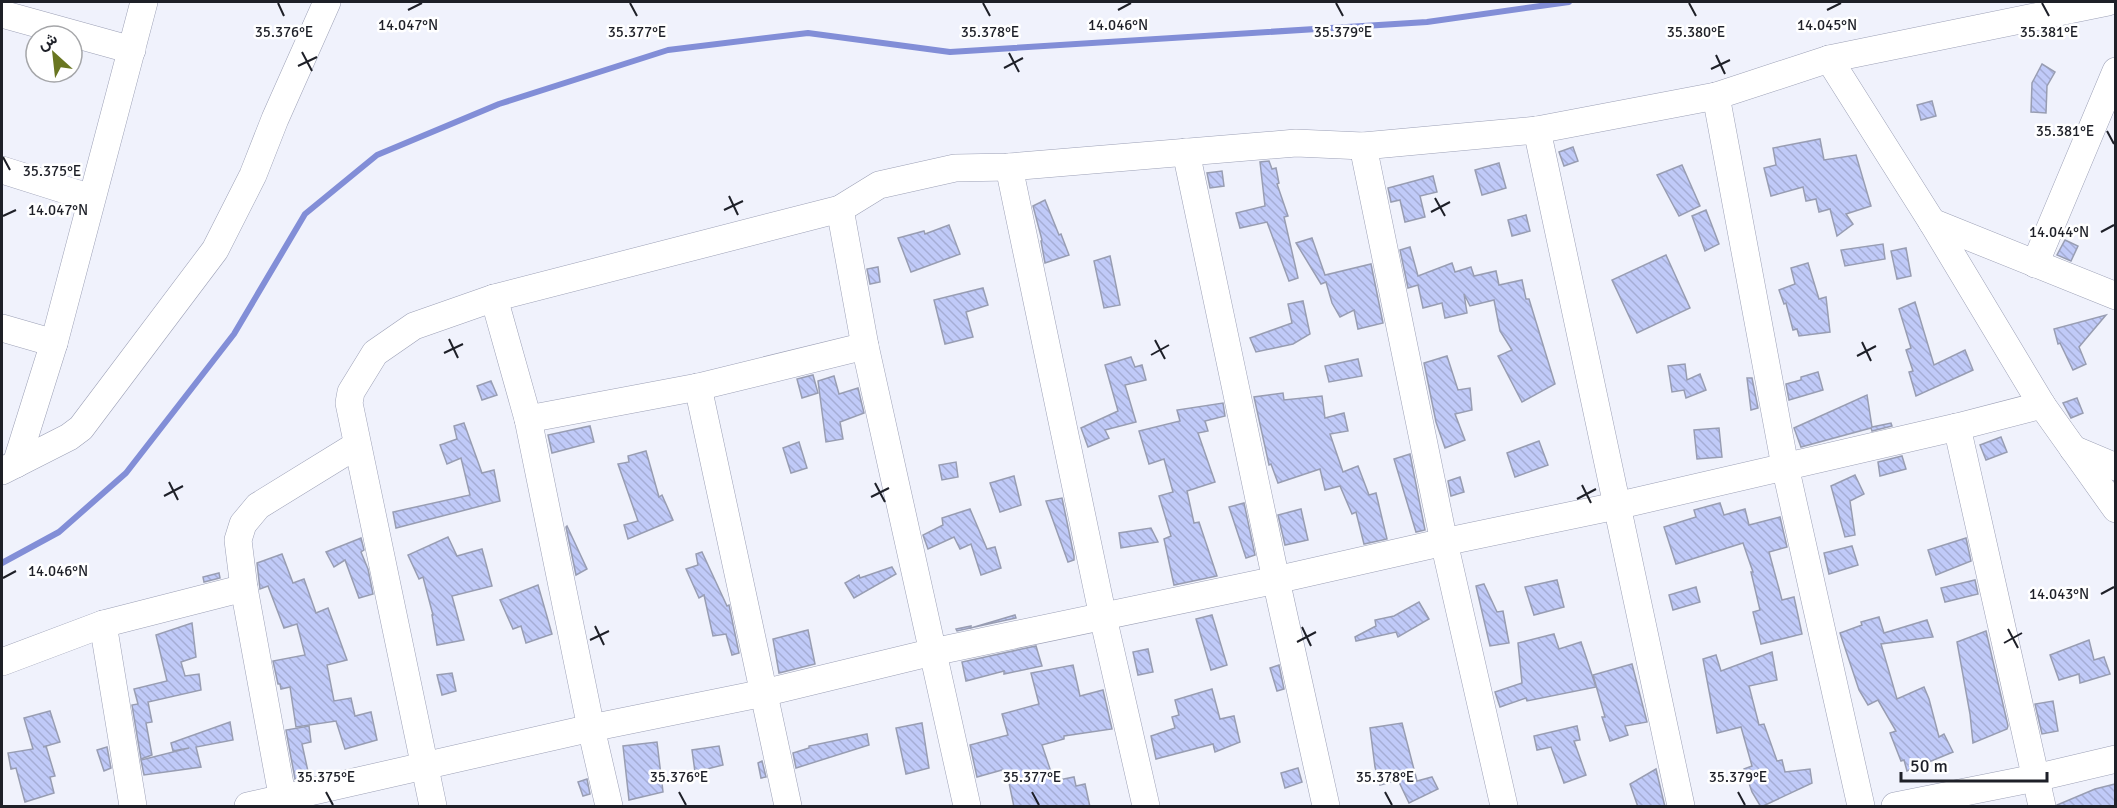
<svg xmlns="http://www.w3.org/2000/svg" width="2117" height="808" font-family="Signika,Vazirmatn,sans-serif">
	<defs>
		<pattern id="building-back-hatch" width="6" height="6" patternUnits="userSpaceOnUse" patternTransform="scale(1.5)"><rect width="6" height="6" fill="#c0caf8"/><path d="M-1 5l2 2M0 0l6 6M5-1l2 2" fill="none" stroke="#a5add5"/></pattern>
	</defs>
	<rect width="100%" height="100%" fill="#f0f2fc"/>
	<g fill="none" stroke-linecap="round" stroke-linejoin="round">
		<polyline stroke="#828ed7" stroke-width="6" points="2,563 59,532 126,473 234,334 305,214 377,155 499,104 668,50 808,33 950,52 1427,22 1569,2"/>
	</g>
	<g fill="url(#building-back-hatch)" stroke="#989db2" stroke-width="1.5">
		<polygon points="2042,64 2055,72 2047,86 2046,113 2031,112 2032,83"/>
		<polygon points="1932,101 1936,116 1921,120 1917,105"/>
		<polygon points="1820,139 1824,160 1856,155 1871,206 1846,214 1853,224 1837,236 1830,209 1819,212 1816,199 1806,201 1803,187 1771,196 1764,168 1776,165 1773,148"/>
		<polygon points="1573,147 1578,161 1564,166 1559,152"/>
		<polygon points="1269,161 1272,169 1276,168 1279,183 1277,184 1288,216 1284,217 1298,278 1289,281 1267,222 1240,228 1236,213 1265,206 1260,162"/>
		<polygon points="1499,163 1506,188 1482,195 1475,170"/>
		<polygon points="1682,165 1700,206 1679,216 1657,175"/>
		<polygon points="1222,171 1224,186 1210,188 1207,173"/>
		<polygon points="1433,176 1437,192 1420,196 1425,217 1405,222 1400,200 1391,202 1388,188"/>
		<polygon points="1045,200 1059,235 1061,234 1069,255 1045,263 1041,241 1042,240 1033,206"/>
		<polygon points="1706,210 1719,244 1705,251 1692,216"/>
		<polygon points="1526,215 1530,231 1512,236 1508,220"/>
		<polygon points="949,225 960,254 911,272 898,238 924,231 925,234"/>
		<polygon points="1312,238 1325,275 1371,264 1383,323 1358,329 1354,310 1340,317 1332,303 1326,282 1321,284 1296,243"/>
		<polygon points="2065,240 2078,246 2071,261 2057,255"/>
		<polygon points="1883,244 1885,259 1845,266 1841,250"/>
		<polygon points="1410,247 1418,276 1452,263 1455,272 1471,267 1474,276 1496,271 1499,285 1522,280 1526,299 1529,299 1555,384 1522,402 1498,356 1512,350 1500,331 1494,300 1470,306 1464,294 1467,313 1445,318 1442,303 1423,308 1418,285 1408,288 1400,250"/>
		<polygon points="1906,248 1911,276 1897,279 1891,251"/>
		<polygon points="1666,255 1690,308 1637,333 1612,280"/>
		<polygon points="1110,256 1120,305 1104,308 1094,261"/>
		<polygon points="1808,263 1819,299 1826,297 1830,332 1799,336 1797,329 1793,330 1786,303 1784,304 1779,290 1795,284 1791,268"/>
		<polygon points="878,267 880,282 870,284 867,269"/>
		<polygon points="983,288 988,305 966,312 973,337 945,344 934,300"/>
		<polygon points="1303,301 1310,334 1293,344 1256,352 1250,338 1292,323 1288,304"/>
		<polygon points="1915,302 1934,365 1965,350 1973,370 1916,396 1909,372 1913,371 1906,350 1911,348 1899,309"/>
		<polygon points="2106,315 2079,347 2086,364 2073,370 2060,343 2058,344 2054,329"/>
		<polygon points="1447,356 1458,390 1470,388 1472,410 1455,414 1465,440 1445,448 1436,422 1424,363"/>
		<polygon points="1131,357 1135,367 1142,365 1146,380 1125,385 1136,422 1105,430 1109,438 1088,447 1081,428 1118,411 1105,365"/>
		<polygon points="1358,359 1362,376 1329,382 1325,366"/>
		<polygon points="1685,364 1687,380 1700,374 1706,390 1686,398 1684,390 1672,392 1668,366"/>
		<polygon points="1818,372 1823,390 1789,400 1786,384 1801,380 1801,377"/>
		<polygon points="813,375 818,393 802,398 797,379"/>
		<polygon points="834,376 839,394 858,388 864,413 840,422 843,439 826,442 818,381"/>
		<polygon points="1747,378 1752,378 1758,408 1751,410"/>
		<polygon points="491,381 497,395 482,400 477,386"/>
		<polygon points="1283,393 1284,400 1322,396 1325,418 1344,413 1348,431 1330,434 1343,472 1358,466 1369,495 1376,493 1387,539 1364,544 1356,512 1352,514 1340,486 1325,490 1320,469 1278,483 1271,464 1269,465 1254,397"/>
		<polygon points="1867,395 1872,427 1891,423 1892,426 1872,431 1871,428 1801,447 1794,428"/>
		<polygon points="2077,398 2083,413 2071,418 2063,403"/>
		<polygon points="1223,403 1225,416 1205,421 1208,431 1198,433 1215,482 1187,491 1194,523 1199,522 1217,576 1174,585 1164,539 1171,536 1159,496 1173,492 1164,459 1149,464 1139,431 1180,421 1177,410"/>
		<polygon points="464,423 482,473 494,470 500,501 396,528 393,512 470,495 461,458 447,464 440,445 457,439 454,426"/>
		<polygon points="590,426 594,442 552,453 548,435"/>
		<polygon points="1719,428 1722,457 1697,459 1694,430"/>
		<polygon points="2001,437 2007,452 1986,460 1980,445"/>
		<polygon points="1539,441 1548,465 1515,477 1507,453"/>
		<polygon points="799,442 807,468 791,473 783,448"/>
		<polygon points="646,451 659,497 662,495 673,520 628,539 624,525 638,521 618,464 629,462 628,456"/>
		<polygon points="1410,454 1425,530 1416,532 1394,459"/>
		<polygon points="1902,456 1906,469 1880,476 1878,462"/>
		<polygon points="956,462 958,477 942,480 939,465"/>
		<polygon points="1855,475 1864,494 1850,501 1855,535 1845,537 1831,486"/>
		<polygon points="1014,476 1021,505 1000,512 990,483"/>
		<polygon points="1460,477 1464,492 1451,496 1448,481"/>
		<polygon points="1062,498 1074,556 1074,560 1068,562 1046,501"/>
		<polygon points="1244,503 1255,555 1246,558 1229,507"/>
		<polygon points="1720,503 1724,515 1745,509 1749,525 1780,517 1787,547 1769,552 1782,600 1794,597 1802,634 1761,644 1753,612 1760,610 1751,572 1753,572 1743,543 1676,564 1664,527 1696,517 1694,510"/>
		<polygon points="970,509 987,549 995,547 1001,568 981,575 971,544 960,549 954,537 928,549 923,535 943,525 942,518"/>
		<polygon points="1301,509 1308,540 1285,545 1278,515"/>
		<polygon points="567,526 587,569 576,575 566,527"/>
		<polygon points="1151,528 1158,542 1121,548 1119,533"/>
		<polygon points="448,537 457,556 482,549 492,586 452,596 464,640 437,645 432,615 433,615 423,577 419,579 408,555"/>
		<polygon points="361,538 364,550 361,552 368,569 373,594 359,598 345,560 334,567 326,552"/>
		<polygon points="1966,538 1971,561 1936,575 1928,550"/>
		<polygon points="1852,546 1858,565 1829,574 1824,553"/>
		<polygon points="702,552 727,606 729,605 739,653 732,655 726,634 713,636 704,595 699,598 686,569 698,565 696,554"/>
		<polygon points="282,554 293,583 304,579 316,613 328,608 347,660 327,665 334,701 351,698 355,716 371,712 377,740 345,749 336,721 296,727 290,687 281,689 280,684 278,684 273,661 305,655 297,624 284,628 268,586 260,589 257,563"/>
		<polygon points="892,567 896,574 854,598 845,583 859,575 860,578"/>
		<polygon points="219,573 220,578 204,582 203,577"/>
		<polygon points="1557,580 1564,607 1534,615 1525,587"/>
		<polygon points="1975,580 1978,594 1945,602 1941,588"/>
		<polygon points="1484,584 1497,612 1503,611 1509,643 1490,646 1476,586"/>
		<polygon points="538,585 552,634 526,643 521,626 513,629 500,600"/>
		<polygon points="1696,587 1700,602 1673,610 1669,595"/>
		<polygon points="1419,602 1429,619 1398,637 1396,632 1356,641 1355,637 1376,626 1375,620 1394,616"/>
		<polygon points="1015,615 1016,618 957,631 956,629 971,626 971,628"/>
		<polygon points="1212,615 1227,665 1211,670 1196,619"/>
		<polygon points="1879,617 1884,633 1927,620 1933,637 1881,644 1897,699 1924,687 1929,699 1939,737 1944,734 1953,752 1907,771 1904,760 1901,761 1890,733 1896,731 1878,700 1868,705 1859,690 1840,633 1862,625 1861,622"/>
		<polygon points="192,623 196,657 181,662 185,676 199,674 201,690 148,702 152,722 146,723 152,755 141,759 132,705 138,704 134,689 167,681 156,635"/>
		<polygon points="808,630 815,664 779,673 773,639"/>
		<polygon points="1986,631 2008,726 2007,729 1973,743 1970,714 1957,642"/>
		<polygon points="1554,634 1559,649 1581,642 1596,687 1527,701 1526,698 1500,707 1495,692 1522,683 1518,643"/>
		<polygon points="2089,640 2094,660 2104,657 2110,674 2080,683 2079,674 2059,680 2050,655"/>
		<polygon points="1036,646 1042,666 1004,674 1004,671 966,681 962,662"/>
		<polygon points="1148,649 1153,672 1138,675 1133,652"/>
		<polygon points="1772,652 1777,680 1749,686 1759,725 1764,724 1777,761 1782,760 1785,772 1810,769 1812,783 1761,807 1752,792 1744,769 1752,766 1741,727 1717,733 1703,659 1716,655 1721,671"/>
		<polygon points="1632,664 1647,722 1625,726 1628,735 1610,741 1602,717 1605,717 1593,675"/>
		<polygon points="1073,665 1080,696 1103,690 1112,729 1064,736 1064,739 1042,745 1054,781 1074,777 1076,786 1085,784 1090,807 1014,807 1007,773 1003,774 1002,770 977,777 970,745 1008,735 1002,714 1039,704 1031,673"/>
		<polygon points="1279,665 1284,689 1277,691 1270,668"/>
		<polygon points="452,673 456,691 442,695 437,675"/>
		<polygon points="1212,689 1220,719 1234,716 1240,742 1215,752 1213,744 1156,759 1151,736 1175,728 1172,717 1179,715 1175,700"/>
		<polygon points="2053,701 2058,731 2042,734 2035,704"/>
		<polygon points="50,711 60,742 43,747 46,746 55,776 50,777 54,793 25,802 16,768 11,769 8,753 33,749 24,718"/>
		<polygon points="230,722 233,740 196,747 201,767 144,775 141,760 189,748 173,751 171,743"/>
		<polygon points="922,723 929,768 906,774 896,728"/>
		<polygon points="1402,723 1417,781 1432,777 1438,789 1409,803 1398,780 1380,785 1375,767 1370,728"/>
		<polygon points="309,726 311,742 302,744 309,776 295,779 286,730"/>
		<polygon points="1577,726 1580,740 1574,741 1586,775 1564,783 1551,747 1537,750 1534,736"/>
		<polygon points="867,734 869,745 796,768 793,753 809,748 809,746"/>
		<polygon points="657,742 663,792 629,800 623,746"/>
		<polygon points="719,746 723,765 695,772 692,750"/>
		<polygon points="107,747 111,768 104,771 97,750"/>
		<polygon points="762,761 766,777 761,778 758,763"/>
		<polygon points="1298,768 1302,782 1285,788 1281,773"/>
		<polygon points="1656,769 1665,807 1638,807 1630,784"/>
		<polygon points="587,779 590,794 583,796 578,782"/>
		<polygon points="2115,784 2115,807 2057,807 2057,805 2095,789"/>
	</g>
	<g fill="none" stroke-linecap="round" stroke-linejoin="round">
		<defs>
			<g id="minor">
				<polyline points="2,14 132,50"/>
				<polyline points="1829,59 2108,2"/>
				<polyline points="1716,96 1785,466 1861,806"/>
				<polyline points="1537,130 1681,806"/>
				<polyline points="1363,146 1444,542 1504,806"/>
				<polyline points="1186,152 1276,580 1326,806"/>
				<polyline points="1009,167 1103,617 1146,806"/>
				<polyline points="2,170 91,198"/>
				<polyline points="840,209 865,346 967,806"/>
				<polyline points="1932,222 2116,296"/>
				<polyline points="2035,264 2116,71"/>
				<polyline points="494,298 528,419 591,728 609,806"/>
				<polyline points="2,328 54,343"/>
				<polyline points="698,387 788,806"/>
				<polyline points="528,419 698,387 865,346"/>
				<polyline points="1957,427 2042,806"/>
				<polyline points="2073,449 2116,467"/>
				<polyline points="16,464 54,343 144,2"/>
				<polyline points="2,471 69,437 81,428 215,250 253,175 275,119 327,2"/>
				<polyline points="103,624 133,806"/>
				<polyline points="2,662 103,624 244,588"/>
				<polyline points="248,806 591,728 764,693 933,652 1276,580 1444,542 1616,506 1957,427 2042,405"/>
				<polyline points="284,806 244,588 238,540 243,524 258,506 357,445"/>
				<polyline points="433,806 349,403 351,392 375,353 414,326 494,298 840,209 879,185 955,168 1009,167 1296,143 1363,146 1537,130 1716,96 1829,59 1932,222 2042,405 2116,509"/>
				<polyline points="1895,806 2035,778 2116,759"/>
			</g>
		</defs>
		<use href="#minor" stroke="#9ca0b6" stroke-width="28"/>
		<use href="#minor" stroke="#fff" stroke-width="27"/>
	</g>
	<path fill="none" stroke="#1e2028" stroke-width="2" d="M278,3L284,16M630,3L637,16M983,3L990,16M1336,3L1343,16M1689,3L1696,16M2042,3L2049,16M408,10L422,3M1118,10L1131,3M1827,10L1841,3M302,52L312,71M1009,53L1019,72M1716,55L1725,74M298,66L317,57M1004,68L1023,58M1711,69L1730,60M2107,131L2114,144M3,157L10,170M729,196L738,215M1435,198L1445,216M724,210L743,201M1431,212L1450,202M3,216L16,210M2101,232L2114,225M449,339L458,358M1155,340L1165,359M1862,342L1871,361M444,353L463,344M1151,355L1169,345M1857,356L1876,346M169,482L178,500M875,483L885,502M1582,485L1591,503M164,496L183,486M871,497L889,488M1577,499L1596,489M3,578L16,571M2101,594L2114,587M595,626L604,645M1302,627L1311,646M2008,629L2018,648M590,640L609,631M1297,642L1316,632M2004,643L2022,633M326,792L333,805M679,792L686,805M1032,792L1039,805M1385,792L1392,805M1738,792L1745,805"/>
	<g font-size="15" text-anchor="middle" fill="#1e2028" stroke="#fff" stroke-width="5" stroke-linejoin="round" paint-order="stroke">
		<text x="408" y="30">14.047°N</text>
		<text x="1827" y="30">14.045°N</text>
		<text x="1118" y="30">14.046°N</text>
		<text x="284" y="37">35.376°E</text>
		<text x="637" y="37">35.377°E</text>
		<text x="990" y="37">35.378°E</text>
		<text x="1343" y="37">35.379°E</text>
		<text x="1696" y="37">35.380°E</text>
		<text x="2049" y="37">35.381°E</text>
		<text x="2065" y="136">35.381°E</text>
		<text x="52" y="176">35.375°E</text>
		<text x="58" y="215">14.047°N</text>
		<text x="2059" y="237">14.044°N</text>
		<text x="58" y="576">14.046°N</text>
		<text x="2059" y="599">14.043°N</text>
		<text x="326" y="782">35.375°E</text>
		<text x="679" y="782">35.376°E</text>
		<text x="1032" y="782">35.377°E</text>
		<text x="1385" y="782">35.378°E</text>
		<text x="1738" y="782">35.379°E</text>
	</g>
	<rect width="2117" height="808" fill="none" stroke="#1e2028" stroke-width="6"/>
	<g transform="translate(54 54) rotate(333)"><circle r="28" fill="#ffffff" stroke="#a5a6a9" stroke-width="1.5"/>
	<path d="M0-4.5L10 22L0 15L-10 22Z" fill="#697621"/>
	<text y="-9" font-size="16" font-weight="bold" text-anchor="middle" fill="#1e2028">ش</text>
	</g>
	<path d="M1901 772v9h146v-9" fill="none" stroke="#1e2028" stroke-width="3"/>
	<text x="1910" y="772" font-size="18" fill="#1e2028" stroke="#ffffff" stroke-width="4.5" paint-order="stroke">50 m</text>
</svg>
